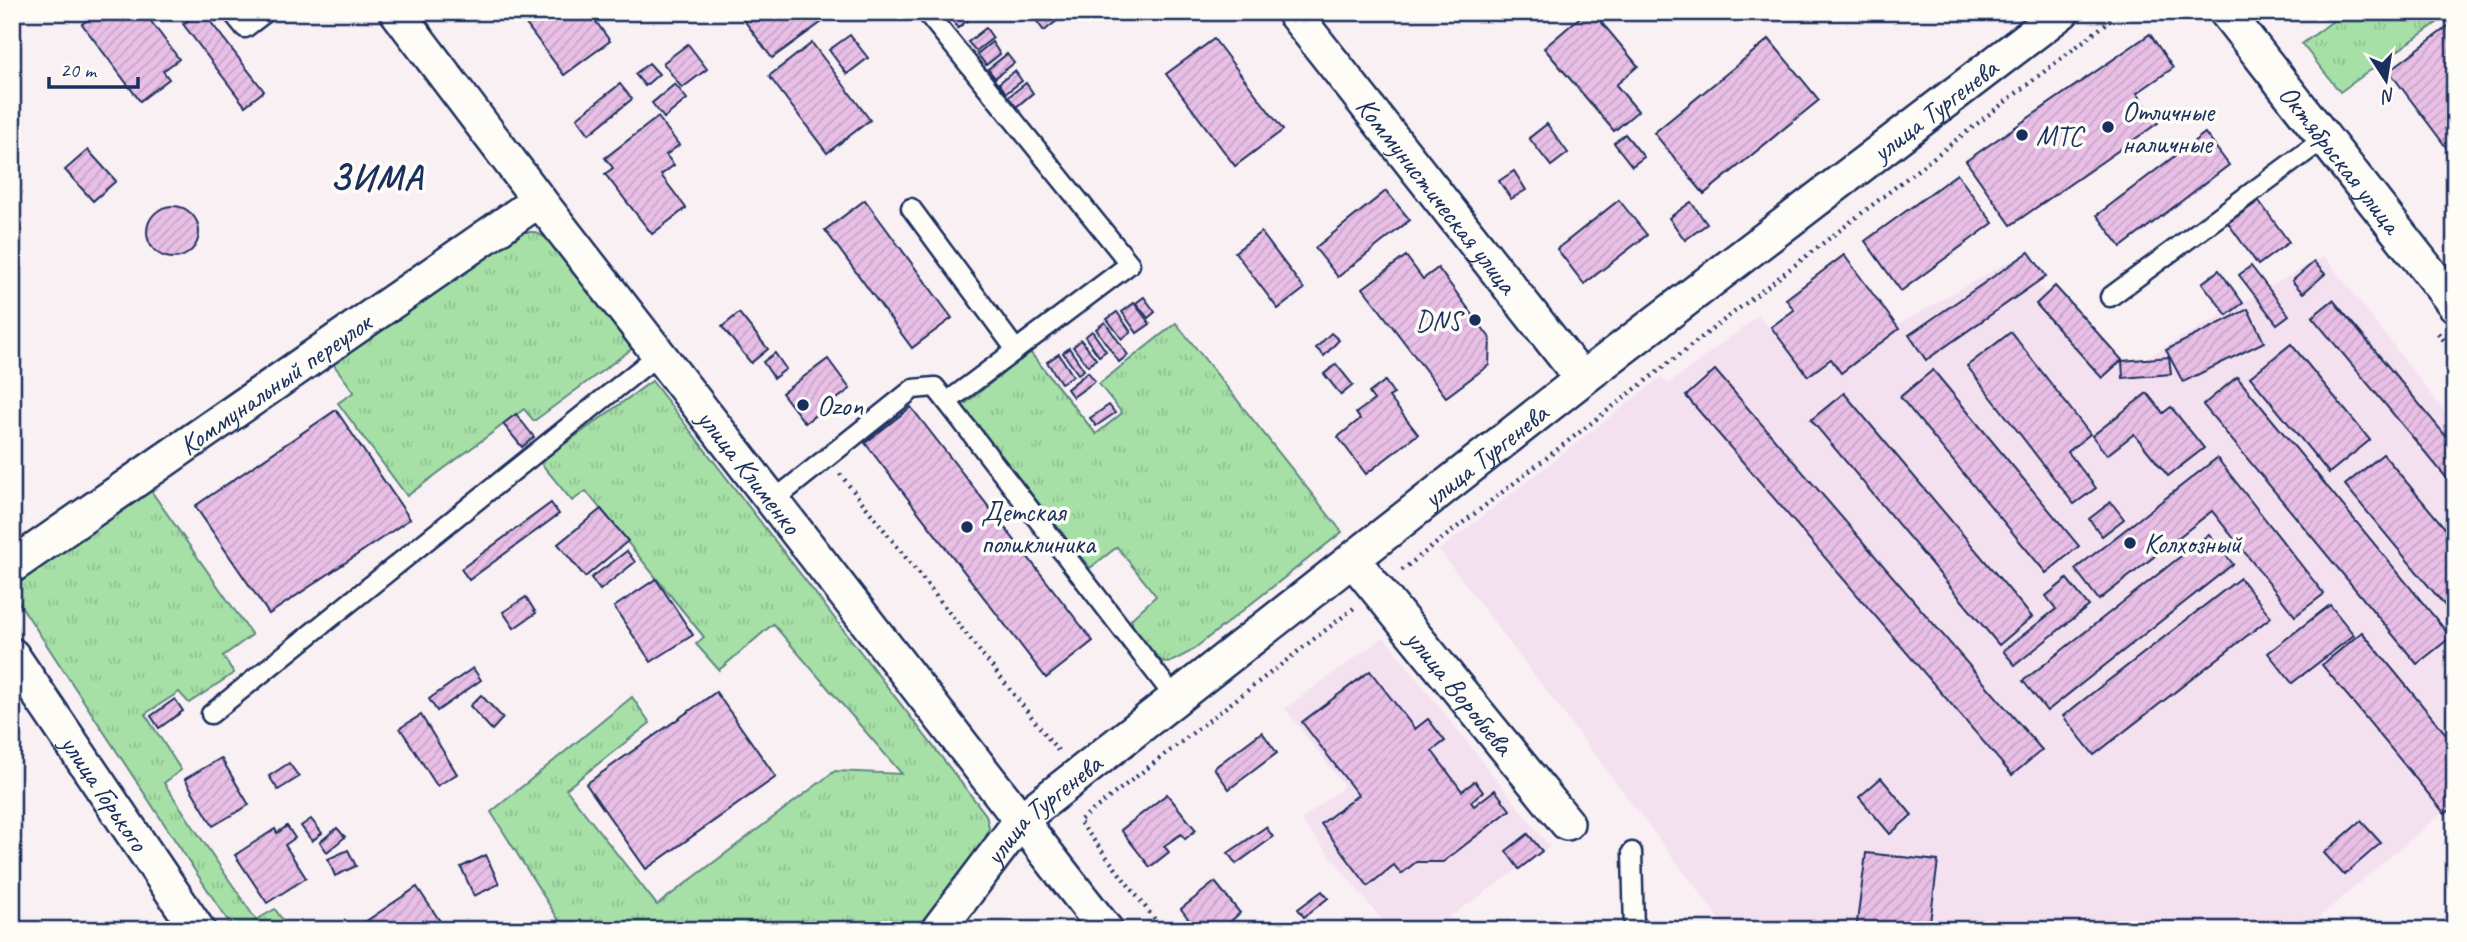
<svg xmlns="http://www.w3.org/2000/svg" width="2467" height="942" font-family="Caveat,sans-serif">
	<defs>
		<pattern id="grass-tufts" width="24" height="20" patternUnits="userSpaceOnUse" patternTransform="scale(1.75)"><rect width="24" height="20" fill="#a6e0a6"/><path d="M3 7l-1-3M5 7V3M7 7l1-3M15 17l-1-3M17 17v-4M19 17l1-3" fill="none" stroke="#8ec091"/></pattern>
		<pattern id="building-hatch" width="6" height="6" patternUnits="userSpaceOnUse" patternTransform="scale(1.75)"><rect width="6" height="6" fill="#e9bfe6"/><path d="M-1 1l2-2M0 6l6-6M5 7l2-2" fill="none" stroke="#c7a4c8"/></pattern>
	</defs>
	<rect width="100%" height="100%" fill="#f9f0f4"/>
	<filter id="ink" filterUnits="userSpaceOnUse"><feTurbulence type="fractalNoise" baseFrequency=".0143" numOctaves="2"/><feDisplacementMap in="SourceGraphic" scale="14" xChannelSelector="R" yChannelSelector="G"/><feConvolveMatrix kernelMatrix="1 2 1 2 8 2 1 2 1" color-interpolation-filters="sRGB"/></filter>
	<g filter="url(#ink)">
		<g fill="#f4e1f0">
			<polygon points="2324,256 2455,425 2455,802 2304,930 1728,930 1439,550 1661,377 1668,384 1758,316 1813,373 2011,260 2128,368"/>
			<polygon points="1384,637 1550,847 1431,930 1390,930 1301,820 1344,786 1285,708"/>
		</g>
		<g fill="url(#grass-tufts)" stroke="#608882" stroke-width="2">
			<polygon points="2345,12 2452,12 2340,92 2302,44"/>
			<polygon points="524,232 535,232 550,240 633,348 534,421 524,409 407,496 338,403 354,392 331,361 512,235"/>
			<path d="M1176,323L1342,532L1190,652L1169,663C1151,660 1134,636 1131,619L1156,596L1117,547L1090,568L962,406L1030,352L1096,434L1122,413L1099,384Z"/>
			<polygon points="652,381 986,815 989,828 985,839 916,930 565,930 491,812 632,697 650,723 566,789 657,905 835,771 902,774 773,624 719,670 696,644 704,637 586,491 572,501 540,462"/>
			<polygon points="149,488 252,635 223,656 234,673 189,703 179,692 145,714 181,770 164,783 256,920 275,909 289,930 234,930 12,592 12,584"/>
		</g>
		<g fill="url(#building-hatch)" stroke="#1b2f5e" stroke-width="2">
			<polygon points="98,12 144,12 179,59 163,71 169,79 140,101 82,24"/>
			<polygon points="199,12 203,12 264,91 245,106 183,24"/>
			<polygon points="517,12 589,12 610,41 564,75"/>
			<polygon points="738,12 836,12 772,58"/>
			<polygon points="960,12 970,12 973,16 958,28 951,19"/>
			<polygon points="1030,12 1068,12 1044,31"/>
			<polygon points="1586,12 1593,12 1638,66 1616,85 1638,111 1614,131 1544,48"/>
			<polygon points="2455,21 2455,159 2389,71"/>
			<polygon points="986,28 993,38 976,51 968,42"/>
			<polygon points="2150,34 2173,68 2137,93 2158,123 2011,225 1966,161"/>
			<polygon points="850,35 868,58 847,74 829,50"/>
			<polygon points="1214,39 1283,130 1235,166 1166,74"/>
			<polygon points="1769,39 1819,100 1704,194 1654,133"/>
			<polygon points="992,42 1000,54 986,65 977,54"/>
			<polygon points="812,43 870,120 827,153 769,76"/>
			<polygon points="688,44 707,69 682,88 663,63"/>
			<polygon points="1007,54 1014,63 995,78 988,69"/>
			<polygon points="649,63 659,74 645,86 635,74"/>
			<polygon points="1015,71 1022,81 1006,93 999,83"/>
			<polygon points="1026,83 1033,93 1015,108 1007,98"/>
			<polygon points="620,84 632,99 589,134 577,118"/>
			<polygon points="675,84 687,99 664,118 652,103"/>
			<polygon points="658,117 679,145 666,155 674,165 661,175 686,208 652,234 605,174 613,168 605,158"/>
			<polygon points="1547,124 1568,153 1551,166 1529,138"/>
			<polygon points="2205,133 2229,165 2121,247 2097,215"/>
			<polygon points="1625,134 1644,157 1632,166 1614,143"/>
			<polygon points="88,150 116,181 93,201 65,170"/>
			<polygon points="1514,171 1526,190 1511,199 1499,181"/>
			<polygon points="1957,174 1993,223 1901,291 1865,241"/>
			<polygon points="1386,191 1410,220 1338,277 1315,248"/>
			<polygon points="865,200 952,318 912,348 825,230"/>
			<polygon points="1619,200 1647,235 1584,284 1557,249"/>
			<polygon points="2259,201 2289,242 2258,265 2228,223"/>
			<polygon points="1691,202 1707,224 1685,240 1669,218"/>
			<circle cx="173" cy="232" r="26"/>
			<polygon points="1261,232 1304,289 1278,309 1235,252"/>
			<polygon points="2029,252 2046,276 1926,360 1909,335"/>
			<polygon points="1844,255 1899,329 1841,373 1831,359 1808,376 1771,327 1794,310 1786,299"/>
			<polygon points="1406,256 1423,279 1438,268 1490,338 1489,365 1446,397 1363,288"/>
			<polygon points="2314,262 2325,274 2303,293 2292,281"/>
			<polygon points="2251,266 2289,315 2277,324 2239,275"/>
			<polygon points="2219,270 2243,303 2227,315 2202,283"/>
			<polygon points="2055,286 2122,360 2102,378 2036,304"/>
			<polygon points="1144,297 1155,312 1148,318 1136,303"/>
			<polygon points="2333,300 2455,447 2455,488 2312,317"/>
			<polygon points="1134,303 1150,324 1137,333 1122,312"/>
			<polygon points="2248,309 2264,342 2183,382 2166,350"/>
			<polygon points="1117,312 1131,332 1122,339 1107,319"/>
			<polygon points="739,313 768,349 751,363 722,327"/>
			<polygon points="1105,322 1128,355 1119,362 1096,329"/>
			<polygon points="1092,331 1106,351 1099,356 1085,337"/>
			<polygon points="2011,332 2090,434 2068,452 2096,488 2074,504 1967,366"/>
			<polygon points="1331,333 1339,340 1324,356 1316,348"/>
			<polygon points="1081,340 1096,359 1088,366 1073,347"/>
			<polygon points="2291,344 2370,440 2329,473 2250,377"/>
			<polygon points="1069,348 1084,370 1078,374 1063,353"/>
			<polygon points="775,353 786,369 774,378 763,362"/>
			<polygon points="1059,354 1073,376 1061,383 1047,362"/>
			<polygon points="2169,357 2171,374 2123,378 2122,361"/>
			<polygon points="828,359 850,389 805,423 782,393"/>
			<polygon points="1336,364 1353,385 1341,395 1324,374"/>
			<polygon points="1715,370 2042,750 2012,775 1686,396"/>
			<polygon points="1933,370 2079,546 2046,573 1900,397"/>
			<polygon points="1088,372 1095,381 1073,397 1067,389"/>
			<polygon points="2237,377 2451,637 2417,664 2203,405"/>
			<polygon points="1385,381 1394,394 1389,397 1418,434 1366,474 1338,437 1360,419 1356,413 1374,400 1369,393"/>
			<polygon points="1844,393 2032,617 1999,645 1811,420"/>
			<polygon points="2147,393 2163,413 2171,407 2204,448 2168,476 2134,434 2107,455 2092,436"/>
			<polygon points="1109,405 1115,413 1096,426 1090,418"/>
			<polygon points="911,407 1093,641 1046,678 865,443"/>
			<polygon points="336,410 410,519 269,614 195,506"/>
			<polygon points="516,414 534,437 522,447 503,424"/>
			<polygon points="2383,454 2455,540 2455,618 2345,485"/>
			<polygon points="2217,458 2324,594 2295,616 2212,511 2099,600 2075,569"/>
			<polygon points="2111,502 2124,519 2102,536 2089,519"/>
			<polygon points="551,503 559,514 469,580 461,569"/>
			<polygon points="601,509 628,541 585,577 558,544"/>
			<polygon points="2209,534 2233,564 2047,711 2023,681"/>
			<polygon points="627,551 635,562 600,590 591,578"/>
			<polygon points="2240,578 2271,617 2094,755 2063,716"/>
			<polygon points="656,579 693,635 651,662 614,607"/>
			<polygon points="2067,579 2089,606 2015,665 2003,651 2056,609 2046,596"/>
			<polygon points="526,597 536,613 514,628 503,612"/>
			<polygon points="2330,605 2354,635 2292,683 2268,653"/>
			<polygon points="2362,632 2455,745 2455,806 2445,814 2322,665"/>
			<polygon points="473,668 481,680 437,711 429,699"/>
			<polygon points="1370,671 1415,729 1428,719 1445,741 1432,751 1462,791 1475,781 1483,792 1471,802 1474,806 1495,790 1510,810 1443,862 1416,862 1401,874 1394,865 1368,886 1321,824 1358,795 1302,722"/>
			<polygon points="716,692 776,777 646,869 586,784"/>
			<polygon points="481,695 503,718 492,730 470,706"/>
			<polygon points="175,699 183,711 159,728 151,716"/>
			<polygon points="421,715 457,774 437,786 400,728"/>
			<polygon points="1262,732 1277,753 1229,789 1214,768"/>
			<polygon points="221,758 249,805 213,826 185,779"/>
			<polygon points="289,763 299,777 278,790 269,776"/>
			<polygon points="1881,778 1912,815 1890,834 1859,797"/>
			<polygon points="1167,794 1196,830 1185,839 1181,834 1164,846 1169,852 1150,867 1121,830"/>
			<polygon points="311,819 322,833 312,841 301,826"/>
			<polygon points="2361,821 2381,843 2344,875 2324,853"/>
			<polygon points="287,826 295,838 285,845 306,878 267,903 235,855 275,829 277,833"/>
			<polygon points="1266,827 1273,837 1236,864 1228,853"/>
			<polygon points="337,828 345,837 327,852 320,842"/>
			<polygon points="1528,834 1542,851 1519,869 1506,851"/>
			<polygon points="348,850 356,866 335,876 328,859"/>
			<polygon points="1866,853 1938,861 1929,930 1856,930"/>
			<polygon points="486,855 499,884 474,896 461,867"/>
			<polygon points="1215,882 1240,913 1230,922 1236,930 1197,930 1181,909"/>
			<polygon points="417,887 446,930 353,930"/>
			<polygon points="1322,891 1328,898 1304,917 1298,909"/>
		</g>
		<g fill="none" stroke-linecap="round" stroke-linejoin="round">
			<defs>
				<g id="service">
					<polyline points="232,12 245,28 266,12"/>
					<polyline points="926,12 1130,264 947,402 1176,699"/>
					<polyline points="911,208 1016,350"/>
					<polyline points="2110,297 2325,138"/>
					<polyline points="774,500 913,389 935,387 947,402"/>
					<polyline points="211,714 659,354"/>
					<polyline points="1632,852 1634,930"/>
				</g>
				<g id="minor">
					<path id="s1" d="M397,12L539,200L1106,930"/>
					<path id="s2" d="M1293,12L1582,379"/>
					<path id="s3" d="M2226,12L2455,305"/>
					<path id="s4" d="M1353,560L1567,823"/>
					<path id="s5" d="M12,566L539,200"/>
					<path id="s6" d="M12,655L198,930"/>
					<path id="s7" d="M938,930L1022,819L1582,379L2062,12"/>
				</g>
			</defs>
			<use href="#service" stroke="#1b2f5e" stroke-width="23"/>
			<use href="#minor" stroke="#1b2f5e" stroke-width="38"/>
			<g stroke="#1b2f5e" stroke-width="4.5" stroke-dasharray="2 5" stroke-linecap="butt">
				<polyline points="155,15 158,12"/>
				<polyline points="2438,333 2455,354"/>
				<polyline points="840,474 1060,753"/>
				<polyline points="1402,570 2121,12"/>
				<polyline points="1163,930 1079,821 1354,608"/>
			</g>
			<use href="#service" stroke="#fdfcf7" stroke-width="18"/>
			<use href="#minor" stroke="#fdfcf7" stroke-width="33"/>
		</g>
	</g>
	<g fill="#1b2f5e" stroke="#fdfcf7" stroke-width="2.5">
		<circle cx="2108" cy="127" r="7"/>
		<circle cx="2022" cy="135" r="7"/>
		<circle cx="1475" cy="320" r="7"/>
		<circle cx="803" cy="405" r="7"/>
		<circle cx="967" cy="527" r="7"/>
		<circle cx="2130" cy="543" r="7"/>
	</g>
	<g text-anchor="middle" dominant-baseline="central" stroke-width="7" stroke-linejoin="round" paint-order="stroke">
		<g font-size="28" fill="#1b2f5e" stroke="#fdfcf7">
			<text stroke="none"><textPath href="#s7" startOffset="1295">улица Тургенева</textPath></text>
			<text stroke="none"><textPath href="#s3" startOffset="186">Октябрьская улица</textPath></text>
			<text stroke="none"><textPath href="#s2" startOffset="233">Коммунистическая улица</textPath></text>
			<text stroke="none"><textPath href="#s5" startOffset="320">Коммунальный переулок</textPath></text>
			<text stroke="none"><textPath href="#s7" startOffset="728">улица Тургенева</textPath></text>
			<text stroke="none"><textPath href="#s1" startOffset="579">улица Клименко</textPath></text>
			<text stroke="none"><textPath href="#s4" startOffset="170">улица Воробьева</textPath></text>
			<text stroke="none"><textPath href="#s6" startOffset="166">улица Горького</textPath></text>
			<text stroke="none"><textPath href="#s7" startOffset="161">улица Тургенева</textPath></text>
		</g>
		<g font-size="28" fill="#1b2f5e" stroke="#fdfcf7" text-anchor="start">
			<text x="2122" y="111">Отличные<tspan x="2122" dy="32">наличные</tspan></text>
			<text x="2036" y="135">МТС</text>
			<text x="1461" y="320" text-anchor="end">DNS</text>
			<text x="817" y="405">Ozon</text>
			<text x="981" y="511">Детская<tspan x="981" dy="32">поликлиника</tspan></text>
			<text x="2144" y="543">Колхозный</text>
		</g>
		<g font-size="35" font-weight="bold" letter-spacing="2" fill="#1b2f5e" stroke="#fdfcf7">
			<text x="377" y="177">ЗИМА</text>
		</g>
	</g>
	<rect width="2467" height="942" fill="none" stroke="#fdfcf7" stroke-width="42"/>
	<rect x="21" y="21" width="2425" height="900" fill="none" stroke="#1b2f5e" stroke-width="2.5" filter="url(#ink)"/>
	<g transform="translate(2386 80) rotate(168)" stroke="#fdfcf7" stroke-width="5" paint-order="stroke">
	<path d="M0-5L12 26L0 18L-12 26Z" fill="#1b2f5e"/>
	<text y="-10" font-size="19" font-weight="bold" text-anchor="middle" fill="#1b2f5e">N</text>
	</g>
	<path d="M49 77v10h89v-10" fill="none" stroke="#1b2f5e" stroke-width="3.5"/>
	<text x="60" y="77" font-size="21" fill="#1b2f5e" stroke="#fdfcf7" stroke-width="5" paint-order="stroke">20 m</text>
</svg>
